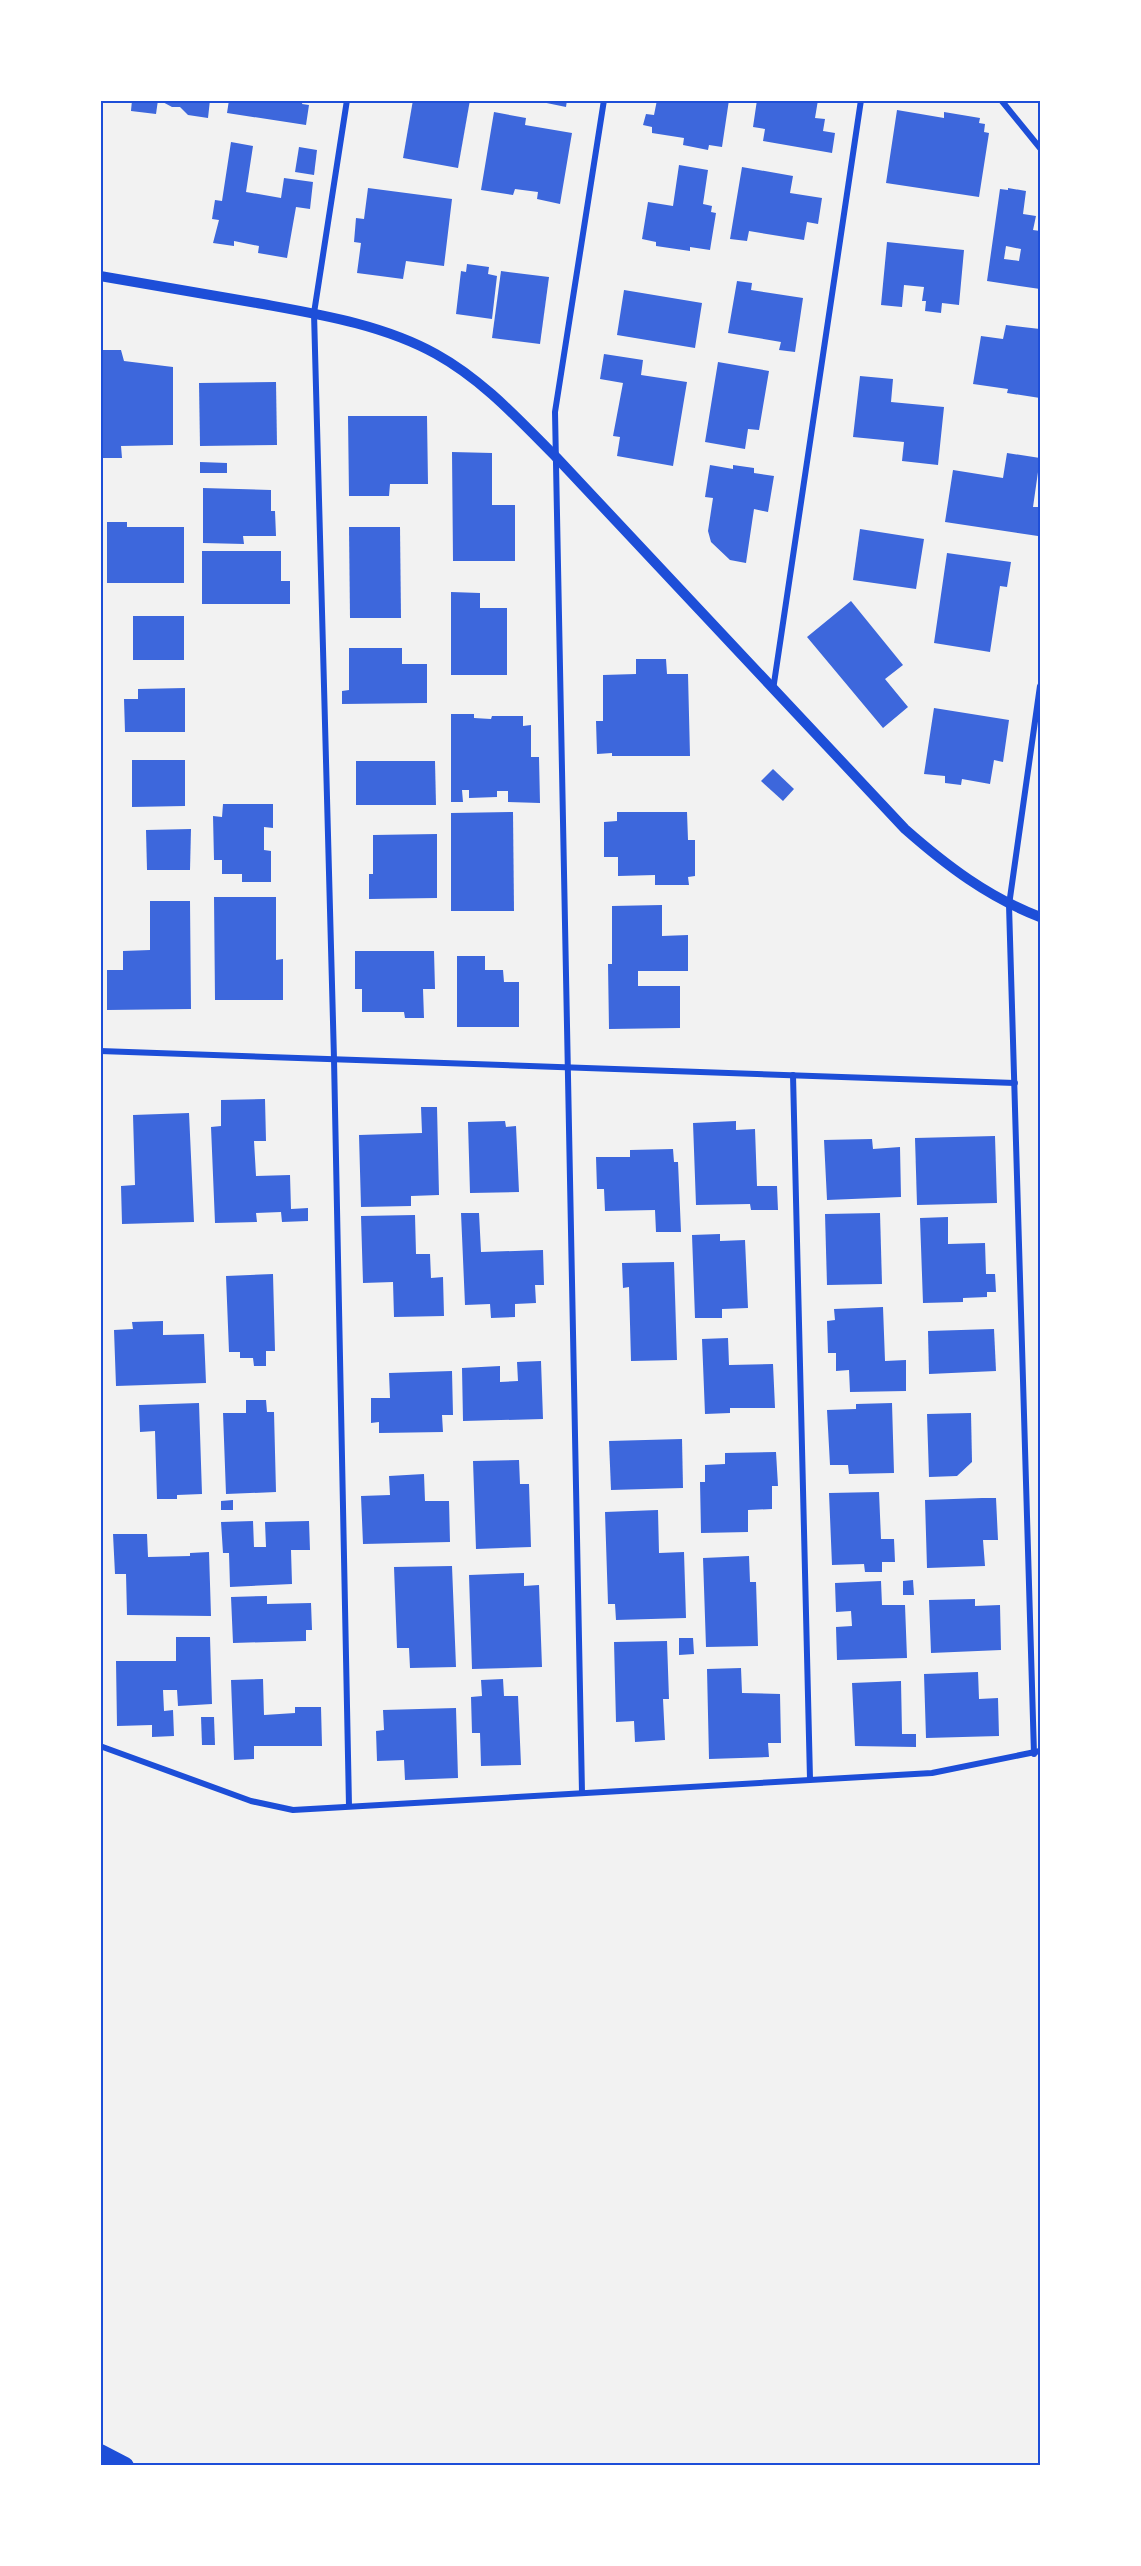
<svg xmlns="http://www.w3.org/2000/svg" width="1141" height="2566" font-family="Mulish,sans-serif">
	<rect width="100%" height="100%" fill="#f2f2f2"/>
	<g fill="#3d67dc" fill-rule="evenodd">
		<polygon points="132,100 158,100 156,114 131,111"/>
		<polygon points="159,100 210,100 208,118 188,115 180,107 172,107"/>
		<polygon points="229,100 303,100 302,104 309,105 306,125 227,113"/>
		<polygon points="413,100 470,100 458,168 403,158"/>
		<polygon points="532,100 567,100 566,107"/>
		<polygon points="657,100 729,100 722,147 709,145 708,150 683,145 684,138 652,133 652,127 643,125 646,114 654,115"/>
		<polygon points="757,100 818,100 815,118 825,119 823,131 835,133 832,153 763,141 765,129 753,127"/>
		<polygon points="897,110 944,118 944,112 980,118 979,123 985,124 984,132 989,133 979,197 886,183"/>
		<polygon points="494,112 526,118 525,125 572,133 560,204 537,199 538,192 515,189 513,195 481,190"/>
		<polygon points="231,142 253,146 246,192 281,198 284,178 313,182 310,209 296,207 287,258 258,253 259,246 234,241 234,246 213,243 219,220 212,219 215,200 222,201"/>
		<polygon points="299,147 317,150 314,175 295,172"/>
		<polygon points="679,165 708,170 703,204 712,206 711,212 716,213 710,250 690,247 690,251 656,246 656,242 642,239 648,202 673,206"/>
		<polygon points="742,167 793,176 790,193 822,198 818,224 807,222 804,240 749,231 747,241 730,239"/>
		<polygon points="368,188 452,199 444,266 406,261 403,279 357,273 361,243 354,242 356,218 364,219"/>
		<path d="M1008,188L1026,191L1023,214L1036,216L1033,230L1040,231V289L987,281L1000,189L1008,190ZM1006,246L1021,249L1019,261L1004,259Z"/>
		<polygon points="887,242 964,250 959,305 942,303 941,313 925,311 926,301 922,301 924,287 904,285 902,307 881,305"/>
		<polygon points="467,264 489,267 488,274 497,276 492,319 456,314 461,271 466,272"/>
		<polygon points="501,271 549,277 540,344 492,338"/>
		<polygon points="737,281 752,283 751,290 803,298 795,352 779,350 781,342 728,333"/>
		<polygon points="624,290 702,303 695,348 617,335"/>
		<polygon points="1006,325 1040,329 1040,398 1007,393 1008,389 973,384 981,336 1003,339"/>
		<polygon points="100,350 121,350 124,361 173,367 173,445 121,446 122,458 100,458"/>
		<polygon points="604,354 643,360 641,375 687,382 673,466 617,456 620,437 613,436 623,383 600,379"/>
		<polygon points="718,362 769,371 759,430 748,429 745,449 705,442"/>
		<polygon points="860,376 893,379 891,402 944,407 938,465 902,461 904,442 853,437"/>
		<polygon points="276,382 277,445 200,446 199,383"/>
		<polygon points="348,416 427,416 428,484 390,484 389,496 349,496"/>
		<polygon points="452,452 492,453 492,505 515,505 515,561 453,561"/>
		<polygon points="1007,453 1040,458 1033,507 1040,507 1038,536 945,522 953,470 1003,478"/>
		<polygon points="200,462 227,463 227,473 200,473"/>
		<polygon points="710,465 733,469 733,465 754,468 754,473 774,476 768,512 754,509 746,563 730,560 711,542 708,531 713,498 705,497"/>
		<polygon points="203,488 271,490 271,511 275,511 276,536 243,536 244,544 203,543"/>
		<polygon points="107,522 127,522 127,527 184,527 184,583 107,583"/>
		<polygon points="349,527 400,527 401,618 350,618"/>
		<polygon points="860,529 924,539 916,589 853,580"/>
		<polygon points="202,551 281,551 281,581 290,581 290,604 202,604"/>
		<polygon points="947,553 1011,562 1007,587 1000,586 990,652 934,643"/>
		<polygon points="451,592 480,593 480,608 507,608 507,675 451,675"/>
		<polygon points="851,601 903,665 885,679 908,707 883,728 807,637"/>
		<rect x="133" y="616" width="51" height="44"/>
		<polygon points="349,648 402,648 402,664 427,664 427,703 342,704 342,691 349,690"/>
		<polygon points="636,659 666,659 667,674 688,674 690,756 612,756 612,753 597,754 596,721 603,721 603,675 636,674"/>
		<polygon points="185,688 185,732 125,732 124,699 138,699 138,689"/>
		<polygon points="934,708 1009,720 1003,762 994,760 990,784 962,779 961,785 945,783 945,776 924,774"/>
		<polygon points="451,714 474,714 474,718 491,719 492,716 523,716 523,726 531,725 531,757 539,757 540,803 508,802 508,791 497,791 497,797 469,798 469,790 462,790 463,802 451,802"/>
		<polygon points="132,760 185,760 185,806 132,807"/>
		<polygon points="356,761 435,761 436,805 356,805"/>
		<polygon points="773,769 794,789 783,801 761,781"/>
		<polygon points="223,804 273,804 273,828 264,827 264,850 271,851 271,882 242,882 242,874 222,874 222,860 214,860 213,816 222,817"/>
		<polygon points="513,812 514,911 451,911 451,813"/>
		<polygon points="617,812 687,812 688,840 695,840 695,876 688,877 689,885 655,885 655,875 618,876 618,857 604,857 604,822 617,821"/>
		<polygon points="191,829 190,870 147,870 146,830"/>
		<polygon points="437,834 437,898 369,899 369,874 373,874 373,835"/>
		<polygon points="214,897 276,897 276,960 283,959 283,1000 215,1000"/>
		<polygon points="150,901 190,901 191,1009 107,1010 107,970 123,970 123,951 150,950"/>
		<polygon points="662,905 662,936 688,935 688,971 638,971 638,986 680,986 680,1028 609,1029 608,964 612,964 612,906"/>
		<polygon points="355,951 434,951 435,989 423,989 424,1018 405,1018 404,1012 362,1012 362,989 355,989"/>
		<polygon points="457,956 485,956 485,970 503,970 504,982 519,982 519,1027 457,1027"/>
		<polygon points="265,1099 266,1141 254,1141 256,1176 290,1175 291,1209 308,1208 308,1221 282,1222 281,1212 256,1213 257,1222 215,1223 211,1127 221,1126 221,1100"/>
		<polygon points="421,1107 437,1107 439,1195 411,1196 411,1206 361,1207 359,1135 422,1133"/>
		<polygon points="189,1113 194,1222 122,1224 121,1186 135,1185 133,1115"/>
		<polygon points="505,1121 506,1127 516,1126 519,1192 470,1193 468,1122"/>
		<polygon points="736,1121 736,1130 755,1129 757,1186 777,1186 778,1210 751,1210 750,1204 696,1205 693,1123"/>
		<polygon points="995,1136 997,1203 917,1205 915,1138"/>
		<polygon points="872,1139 873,1149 900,1147 901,1197 827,1200 824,1140"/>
		<polygon points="673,1149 674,1162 678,1162 681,1232 656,1232 655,1210 605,1211 604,1189 597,1189 596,1157 630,1157 630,1150"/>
		<polygon points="461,1213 479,1213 481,1252 543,1250 544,1285 535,1285 536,1303 515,1304 515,1317 491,1318 490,1304 465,1305"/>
		<polygon points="880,1213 882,1284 827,1285 825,1214"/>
		<polygon points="415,1215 416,1254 430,1254 431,1278 443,1277 444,1316 394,1317 393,1282 363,1283 361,1216"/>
		<polygon points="948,1217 948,1244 985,1243 986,1274 995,1274 996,1292 987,1292 987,1297 963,1298 963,1302 923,1303 920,1218"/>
		<polygon points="720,1234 720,1241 745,1240 748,1308 722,1309 722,1318 695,1318 692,1235"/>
		<polygon points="674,1262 677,1360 631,1361 629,1287 623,1288 622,1263"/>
		<polygon points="273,1274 275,1351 266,1351 266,1366 254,1366 253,1358 240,1358 240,1352 229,1352 226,1276"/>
		<polygon points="883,1307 885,1361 906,1360 906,1391 850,1392 849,1370 836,1371 836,1353 828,1353 827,1321 835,1320 834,1309"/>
		<polygon points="163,1321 163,1335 204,1334 206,1383 116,1386 114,1330 133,1329 132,1322"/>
		<polygon points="994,1329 996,1371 929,1374 928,1331"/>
		<polygon points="728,1338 729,1365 773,1364 775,1408 730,1408 730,1413 705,1414 702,1339"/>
		<polygon points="541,1361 543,1419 463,1421 462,1368 500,1366 500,1382 518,1381 517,1362"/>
		<polygon points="452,1371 453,1415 442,1415 443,1432 379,1433 379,1422 371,1423 371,1398 390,1398 389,1373"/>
		<polygon points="246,1400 266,1400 267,1412 274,1412 276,1492 226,1494 223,1413 246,1413"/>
		<polygon points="199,1403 202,1494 177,1495 177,1499 157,1499 155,1431 140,1432 139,1405"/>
		<polygon points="892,1403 894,1473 849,1474 848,1465 830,1465 827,1410 856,1409 856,1404"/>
		<polygon points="971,1413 972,1462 957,1476 929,1477 927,1414"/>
		<polygon points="682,1439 683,1488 611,1490 609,1441"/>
		<polygon points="776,1452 778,1486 772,1486 772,1509 748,1510 748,1532 701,1533 700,1482 705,1482 705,1465 725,1464 725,1453"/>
		<polygon points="519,1460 520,1484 529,1484 531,1547 476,1549 473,1461"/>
		<polygon points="424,1474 425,1501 449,1501 450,1542 363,1544 361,1496 390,1495 389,1476"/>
		<polygon points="879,1492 881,1539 894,1539 895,1562 882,1562 882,1572 865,1572 864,1564 832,1565 829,1493"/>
		<polygon points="982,1498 996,1498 998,1540 983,1540 985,1566 927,1568 925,1500"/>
		<polygon points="233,1500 233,1510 221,1510 221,1501"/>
		<polygon points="658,1510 659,1553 684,1552 686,1618 616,1620 615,1604 608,1604 605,1512"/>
		<polygon points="253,1521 254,1547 266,1547 265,1522 309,1521 310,1550 291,1550 292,1584 230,1587 229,1553 223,1553 221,1522"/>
		<polygon points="113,1534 147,1534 148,1557 190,1556 190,1553 209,1552 211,1616 127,1615 126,1574 115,1574"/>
		<polygon points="749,1556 750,1582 756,1582 758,1646 706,1647 703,1558"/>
		<polygon points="452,1566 456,1667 410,1668 409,1648 397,1648 394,1567"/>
		<polygon points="524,1573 524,1586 539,1585 542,1667 472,1669 469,1575"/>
		<polygon points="913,1580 914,1595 903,1595 903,1581"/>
		<polygon points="881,1581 882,1605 905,1605 907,1658 837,1660 836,1627 852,1626 851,1611 836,1612 835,1583"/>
		<polygon points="267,1596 267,1604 311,1603 312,1630 306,1630 306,1641 233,1643 231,1597"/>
		<polygon points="975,1599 975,1606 1000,1605 1001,1650 931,1653 929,1600"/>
		<polygon points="176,1637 210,1637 212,1704 178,1706 177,1690 163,1690 164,1711 173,1710 174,1736 152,1737 152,1725 117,1726 116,1661 176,1661"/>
		<polygon points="679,1638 693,1638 694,1654 679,1655"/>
		<polygon points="667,1641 669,1699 663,1699 665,1740 635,1742 634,1721 616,1722 614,1642"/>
		<polygon points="741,1668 742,1693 780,1694 781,1743 768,1743 769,1757 709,1759 707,1669"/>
		<polygon points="978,1672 979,1699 998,1698 999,1736 926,1738 924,1674"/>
		<polygon points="263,1679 264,1715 295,1713 295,1707 321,1707 322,1746 254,1746 254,1759 234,1760 231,1680"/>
		<polygon points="503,1679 504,1696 518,1696 521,1765 481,1766 480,1733 472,1733 471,1697 482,1696 481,1680"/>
		<polygon points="901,1681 902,1734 916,1734 916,1747 855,1746 852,1683"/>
		<polygon points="456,1708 458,1778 405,1780 404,1760 377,1761 376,1731 384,1730 383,1710"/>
		<polygon points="201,1717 214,1717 215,1745 202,1745"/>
	</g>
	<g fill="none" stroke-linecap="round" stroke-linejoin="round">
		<g stroke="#1d4ed8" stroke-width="6">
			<polyline points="347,100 314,313 334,1059 349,1806"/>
			<polyline points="1001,100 1040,148"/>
			<polyline points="773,690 861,100"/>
			<polyline points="100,1051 1015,1083"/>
			<polyline points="793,1075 810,1779"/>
			<polyline points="100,1746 251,1801 293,1810 932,1773 1040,1751"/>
			<polyline points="1034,1754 1009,905 1040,686"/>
			<polyline points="582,1793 555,412 604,100"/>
		</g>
		<path stroke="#1d4ed8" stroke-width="10" d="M100,276C153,285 205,294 257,303C317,314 382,324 436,354C483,380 519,420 556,457L905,829C947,866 988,897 1040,917"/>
		<polyline stroke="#1d4ed8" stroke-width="18" points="100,2453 125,2466"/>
	</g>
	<rect width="1141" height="2566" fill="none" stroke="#ffffff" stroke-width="204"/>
	<rect x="102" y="102" width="937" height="2362" fill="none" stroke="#1d4ed8" stroke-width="2"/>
</svg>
